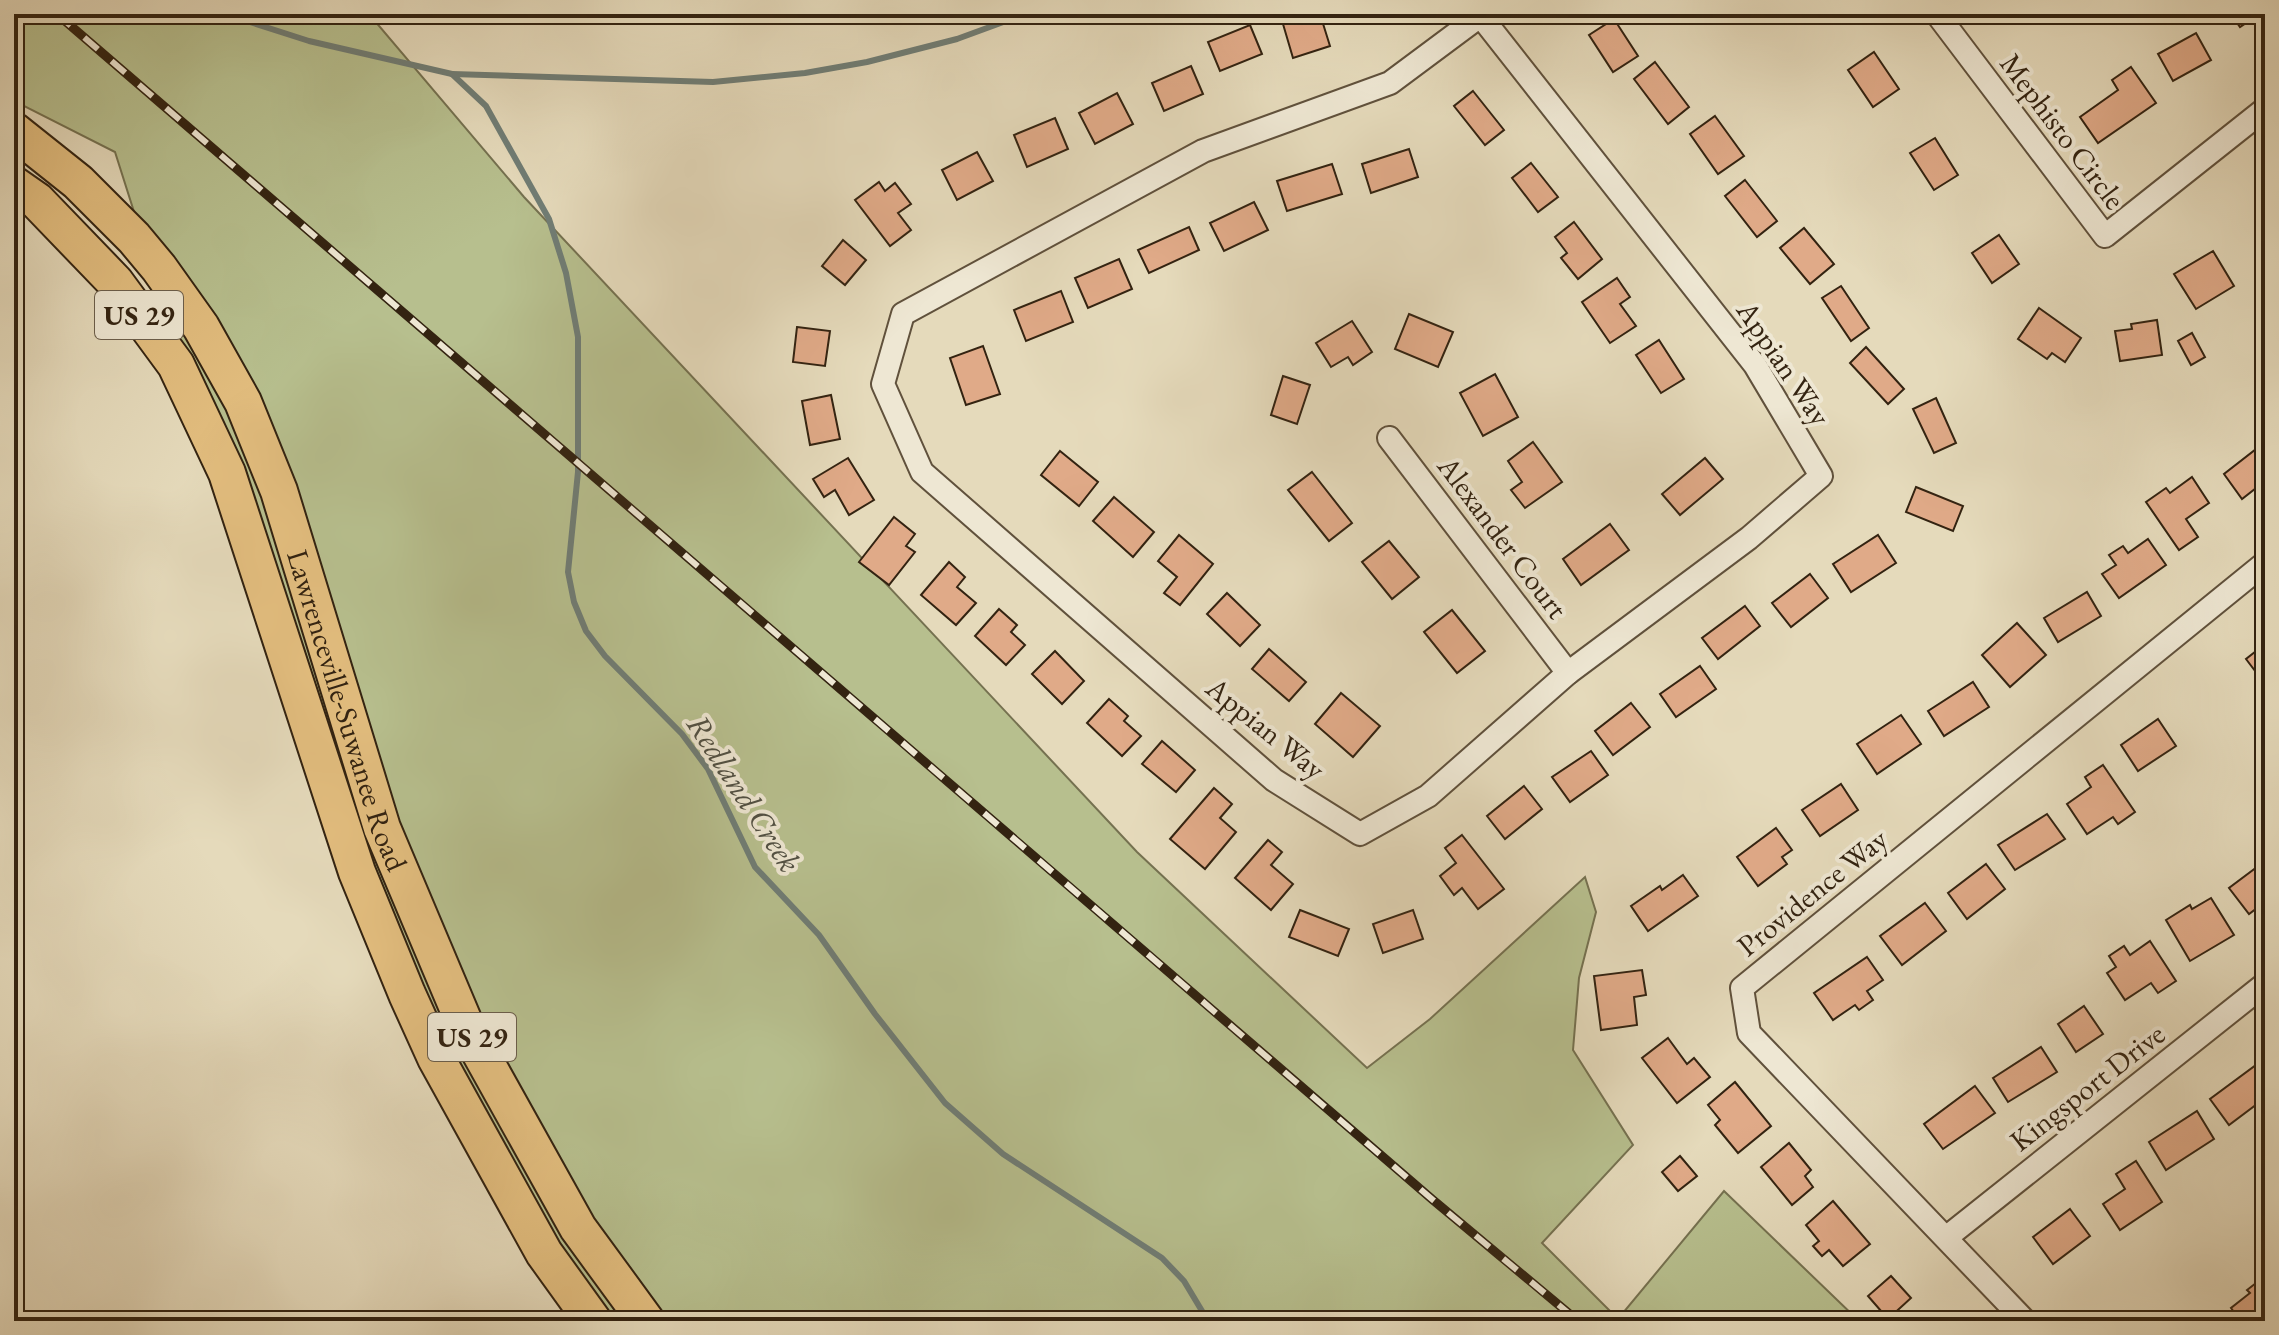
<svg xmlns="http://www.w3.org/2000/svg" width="2279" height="1335" font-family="'EB Garamond',serif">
	<rect width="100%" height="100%" fill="#e5dabb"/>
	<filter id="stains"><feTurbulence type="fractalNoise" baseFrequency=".0025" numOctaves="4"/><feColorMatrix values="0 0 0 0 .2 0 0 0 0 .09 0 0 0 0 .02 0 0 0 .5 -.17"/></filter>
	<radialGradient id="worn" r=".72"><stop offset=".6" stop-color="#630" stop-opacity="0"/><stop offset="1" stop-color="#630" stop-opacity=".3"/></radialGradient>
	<polygon fill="#b7bf8e" stroke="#757150" stroke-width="2" points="14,14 369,14 524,197 1137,852 1367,1068 1430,1019 1585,877 1596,912 1579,978 1573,1050 1633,1145 1542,1243 1618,1319 1724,1191 1859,1321 586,1321 547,1283 258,602 115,152 14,101"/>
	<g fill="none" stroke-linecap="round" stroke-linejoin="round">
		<g stroke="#707d75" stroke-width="6">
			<polyline points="225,14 309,41 452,74 486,106 549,219 566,273 578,337 578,472 568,572 574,602 586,631 605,656 682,734 708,769 755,867 819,935 875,1014 945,1103 1003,1154 1162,1258 1184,1281 1208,1321"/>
			<polyline points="452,74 713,82 805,73 867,62 957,39 1025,14"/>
		</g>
	</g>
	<g fill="#e0aa88" stroke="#332311" stroke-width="2">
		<polygon points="1315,14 1320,14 1330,46 1293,58 1283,24"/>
		<polygon points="2231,14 2265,14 2265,15 2261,18 2258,15 2240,27"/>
		<polygon points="1614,19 1638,56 1613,72 1589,35"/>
		<polygon points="1250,25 1262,54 1220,71 1208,42"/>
		<polygon points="2196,33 2211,60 2173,81 2158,54"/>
		<polygon points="1874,52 1899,89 1873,107 1848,70"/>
		<polygon points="1655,62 1689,107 1668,124 1634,79"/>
		<polygon points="1191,66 1203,94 1164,111 1152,83"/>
		<polygon points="2131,67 2156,103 2098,143 2080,117 2118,90 2112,80"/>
		<polygon points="1473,91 1504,130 1485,145 1454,106"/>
		<polygon points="1117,93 1133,124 1095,144 1079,113"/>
		<polygon points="1715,116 1744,156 1718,174 1690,134"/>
		<polygon points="1055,118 1068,149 1027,167 1014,135"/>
		<polygon points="1935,138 1958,175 1934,190 1910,153"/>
		<polygon points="1409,149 1418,177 1371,193 1362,164"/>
		<polygon points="977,152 993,181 957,200 942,170"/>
		<polygon points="1531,163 1558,197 1538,212 1512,178"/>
		<polygon points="1332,164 1342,194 1287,211 1277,181"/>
		<polygon points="1745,180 1777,221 1757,237 1725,196"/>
		<polygon points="879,182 885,191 895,183 911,204 898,213 911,230 890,246 855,200"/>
		<polygon points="1254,202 1268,230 1224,251 1210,223"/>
		<polygon points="1574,222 1602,259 1578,279 1561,258 1567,253 1555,237"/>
		<polygon points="1189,227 1199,250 1149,273 1138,250"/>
		<polygon points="1804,228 1834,264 1810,284 1780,248"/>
		<polygon points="1999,235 2019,264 1992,283 1972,253"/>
		<polygon points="843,240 866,260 845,285 822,266"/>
		<polygon points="2213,251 2234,286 2196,309 2174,274"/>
		<polygon points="1119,259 1132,289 1088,308 1075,278"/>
		<polygon points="1617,278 1630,297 1620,304 1636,326 1610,343 1582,302"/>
		<polygon points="1841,286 1869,328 1851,341 1822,298"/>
		<polygon points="1061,291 1073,322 1026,341 1014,310"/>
		<polygon points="2039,308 2081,338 2065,362 2052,353 2047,359 2018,339"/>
		<polygon points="1409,314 1453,332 1438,367 1395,349"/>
		<polygon points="2157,320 2162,355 2120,361 2115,331 2132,329 2131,324"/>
		<polygon points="1352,321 1372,352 1353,365 1348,357 1331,367 1316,343"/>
		<polygon points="797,327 830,331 825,366 793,362"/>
		<polygon points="2192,333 2205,357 2191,365 2178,341"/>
		<polygon points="1659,340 1684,379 1661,393 1636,355"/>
		<polygon points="983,346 1000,394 966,405 950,358"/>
		<polygon points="1866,347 1904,389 1888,404 1850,363"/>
		<polygon points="1495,374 1518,417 1483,436 1460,393"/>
		<polygon points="1283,376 1310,385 1297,424 1271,415"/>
		<polygon points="831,395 840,439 810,445 802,401"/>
		<polygon points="1936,398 1956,443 1934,453 1913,409"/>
		<polygon points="1533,442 1562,482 1525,508 1511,490 1522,482 1508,461"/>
		<polygon points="2260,446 2265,452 2265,481 2242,499 2224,474"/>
		<polygon points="1060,451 1098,482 1079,506 1041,475"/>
		<polygon points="848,458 874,500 849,515 835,490 824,497 813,479"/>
		<polygon points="1705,458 1723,479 1680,515 1662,494"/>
		<polygon points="1312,472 1352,523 1329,541 1288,490"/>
		<polygon points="2192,477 2209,503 2186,519 2198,537 2179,550 2146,502 2166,488 2170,493"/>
		<polygon points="1916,487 1963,506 1953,531 1906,512"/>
		<polygon points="1114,497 1154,532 1133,557 1093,521"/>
		<polygon points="894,517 915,534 906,546 915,552 889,585 859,562"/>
		<polygon points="1610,524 1629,550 1581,585 1563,559"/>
		<polygon points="1179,535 1213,564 1180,605 1164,593 1177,577 1158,561"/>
		<polygon points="1878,535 1896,563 1851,592 1833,564"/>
		<polygon points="2148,539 2166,565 2119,598 2102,574 2116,565 2109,555 2123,546 2128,553"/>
		<polygon points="1389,541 1419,577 1392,599 1362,562"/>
		<polygon points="949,562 965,577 957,587 976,603 956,625 921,595"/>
		<polygon points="1810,574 1828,598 1791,627 1772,603"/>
		<polygon points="2087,592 2101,616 2058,642 2044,618"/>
		<polygon points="1227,593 1260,625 1240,646 1207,614"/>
		<polygon points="1745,606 1760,626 1718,659 1702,638"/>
		<polygon points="999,609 1017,625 1011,632 1025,645 1006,665 975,636"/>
		<polygon points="1452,610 1485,651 1457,673 1424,632"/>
		<polygon points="2017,623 2046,655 2010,687 1982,655"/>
		<polygon points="2265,644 2265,684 2246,659"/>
		<polygon points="1269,649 1306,682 1289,701 1252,669"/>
		<polygon points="1055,651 1084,681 1062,704 1032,674"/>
		<polygon points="1700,666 1716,689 1676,717 1660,694"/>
		<polygon points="1973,682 1989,707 1944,736 1928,711"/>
		<polygon points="1341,693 1380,726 1353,757 1315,724"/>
		<polygon points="1109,699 1128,716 1124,721 1141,736 1122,756 1087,723"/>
		<polygon points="1631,703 1650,727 1613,755 1595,731"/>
		<polygon points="1901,715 1921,744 1877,774 1857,744"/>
		<polygon points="2158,719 2176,746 2138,771 2121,745"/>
		<polygon points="1162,741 1195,770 1176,792 1142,764"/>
		<polygon points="1591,751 1608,775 1570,802 1552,777"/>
		<polygon points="2103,765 2135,812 2118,824 2113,817 2087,834 2067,804 2091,787 2085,777"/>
		<polygon points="1841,784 1858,810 1820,836 1802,810"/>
		<polygon points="1524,786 1542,809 1505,839 1487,816"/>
		<polygon points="1214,788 1232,804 1220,818 1236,832 1205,869 1170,839"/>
		<polygon points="2047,814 2065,839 2015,870 1998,845"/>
		<polygon points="1776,828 1792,850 1782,857 1787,864 1758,886 1737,857"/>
		<polygon points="1462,835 1504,889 1478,909 1462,888 1454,895 1440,876 1456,863 1445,848"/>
		<polygon points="1268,840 1282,852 1271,865 1293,884 1271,910 1235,878"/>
		<polygon points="2265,861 2265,902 2249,914 2229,888"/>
		<polygon points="1986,864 2005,889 1967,919 1948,893"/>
		<polygon points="1683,875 1698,896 1648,931 1631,906 1660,886 1662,890"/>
		<polygon points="2211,898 2234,935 2190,961 2166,920 2190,905 2192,909"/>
		<polygon points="1925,903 1946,931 1902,965 1880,936"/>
		<polygon points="1300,910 1349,929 1338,956 1289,937"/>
		<polygon points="1413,910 1423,939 1383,953 1373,924"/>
		<polygon points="2150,941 2176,981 2158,993 2151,983 2125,1000 2107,973 2116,967 2109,956 2124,946 2130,955"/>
		<polygon points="1867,957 1883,980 1867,991 1873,1000 1859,1010 1855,1005 1833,1020 1814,993"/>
		<polygon points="1642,970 1646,995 1634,997 1637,1025 1601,1030 1594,976"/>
		<polygon points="2084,1006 2103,1034 2076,1052 2058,1024"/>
		<polygon points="1668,1038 1687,1064 1694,1058 1710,1077 1677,1103 1642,1058"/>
		<polygon points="2041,1047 2057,1072 2008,1102 1993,1078"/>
		<polygon points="2256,1065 2265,1077 2265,1098 2229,1125 2210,1099"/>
		<polygon points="1735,1082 1771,1126 1738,1153 1715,1125 1720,1120 1708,1105"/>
		<polygon points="1975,1086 1995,1113 1943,1149 1924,1124"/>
		<polygon points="2197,1111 2214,1139 2166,1170 2149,1142"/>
		<polygon points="1789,1143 1811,1170 1805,1176 1813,1187 1792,1205 1761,1167"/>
		<polygon points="1680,1156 1697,1176 1678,1191 1662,1172"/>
		<polygon points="2136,1161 2162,1202 2120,1230 2103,1204 2125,1189 2116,1174"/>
		<polygon points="1833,1201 1870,1244 1843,1266 1829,1250 1822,1256 1813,1246 1819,1241 1806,1225"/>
		<polygon points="2070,1209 2090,1236 2053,1264 2033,1237"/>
		<polygon points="1891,1276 1911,1298 1888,1319 1868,1296"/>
		<polygon points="2265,1276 2265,1321 2241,1321 2231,1308 2250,1293 2247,1290"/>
	</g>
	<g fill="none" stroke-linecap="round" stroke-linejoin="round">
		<defs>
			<g id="street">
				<polyline points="1479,14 1755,365 1821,476 1749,538 1568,673 1428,796 1360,834 1274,780 922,472 883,384 903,314 1203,151 1390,83 1480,16"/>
				<polyline points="1937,14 2105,236 2265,109"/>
				<polyline points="1389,438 1568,673"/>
				<polyline points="1947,1237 2265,984"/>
				<polyline points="2025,1321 1749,1033 1742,988 2265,563"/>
			</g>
			<g id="primary">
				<path id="s1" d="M14,131L78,182L134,238L159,268L201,327L243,402L279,491L382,828L466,1027L578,1228L646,1321"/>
				<polyline points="14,185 37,201 115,282 176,365 227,473 357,872 407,994 436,1058 544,1253 593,1321"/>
			</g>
		</defs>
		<use href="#street" stroke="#60513c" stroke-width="26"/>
		<use href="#primary" stroke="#332311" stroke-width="40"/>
		<use href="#street" stroke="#eee7d3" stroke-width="22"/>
		<use href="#primary" stroke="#e2bd7e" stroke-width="36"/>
		<defs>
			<polyline id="rail" points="57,14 1433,1200 1578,1321"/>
		</defs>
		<use href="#rail" stroke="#332311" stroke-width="9"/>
		<use href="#rail" stroke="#eee7d3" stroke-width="6" stroke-dasharray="18" stroke-linecap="butt"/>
	</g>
	<g text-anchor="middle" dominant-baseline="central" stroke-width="8" stroke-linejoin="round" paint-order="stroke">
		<g fill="#eee7d3" stroke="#6b5e4b" stroke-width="2">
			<rect x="95" y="291" width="88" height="48" rx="6"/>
			<rect x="428" y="1013" width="88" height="48" rx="6"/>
		</g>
		<g font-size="28" font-weight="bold" fill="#332311">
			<text x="139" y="315">US 29</text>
			<text x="472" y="1037">US 29</text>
		</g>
		<g font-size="30" fill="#332311" stroke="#eee7d3">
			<text transform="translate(2063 131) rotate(53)">Mephisto Circle</text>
			<text transform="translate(1784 363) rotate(56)">Appian Way</text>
			<text transform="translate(1503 537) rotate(53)">Alexander Court</text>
			<text stroke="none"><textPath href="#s1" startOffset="684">Lawrenceville-Suwanee Road</textPath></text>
			<text transform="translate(1266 728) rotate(39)">Appian Way</text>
			<text transform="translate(1812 892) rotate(-39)">Providence Way</text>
			<text transform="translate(2087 1087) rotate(-38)">Kingsport Drive</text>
		</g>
		<g font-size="32" font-style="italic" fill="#515043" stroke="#eee7d3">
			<text transform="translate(744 793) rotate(57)">Redland Creek</text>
		</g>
	</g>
	<rect width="2279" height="1335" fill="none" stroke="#e5dabb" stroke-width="48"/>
	<rect x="16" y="16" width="2247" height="1303" fill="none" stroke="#332311" stroke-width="4"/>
	<rect x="24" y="24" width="2231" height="1287" fill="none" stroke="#332311" stroke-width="2"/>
	<rect width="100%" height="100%" filter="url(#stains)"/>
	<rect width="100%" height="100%" fill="url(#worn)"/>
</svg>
